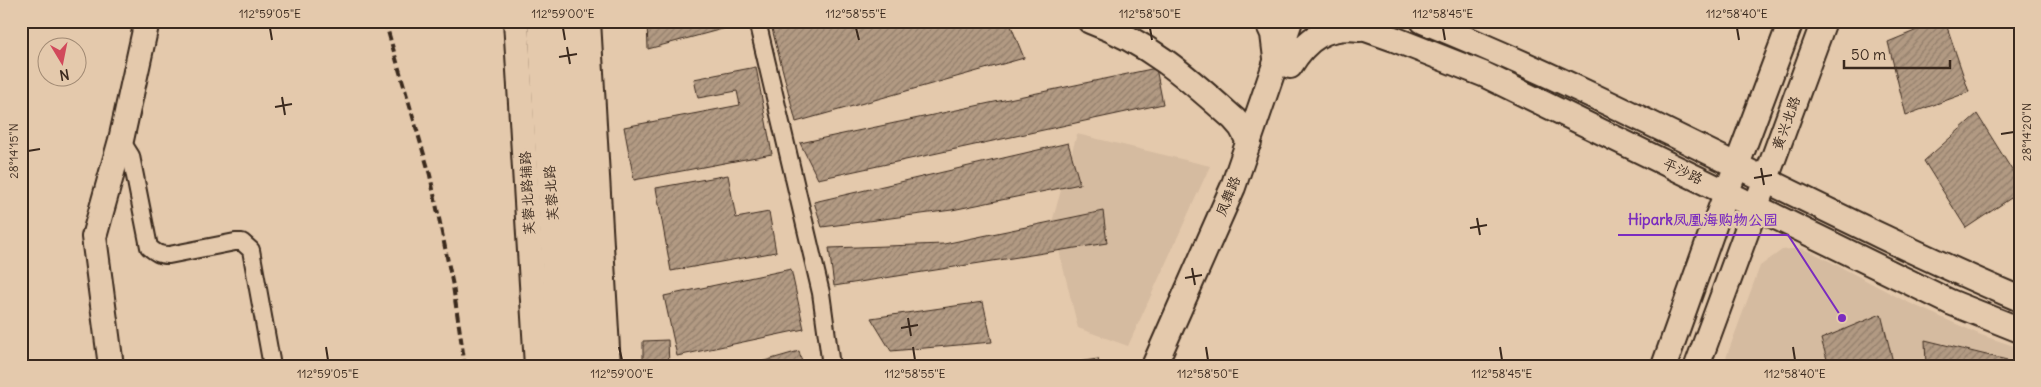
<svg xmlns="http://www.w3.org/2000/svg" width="2041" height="387" font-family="Delius,'LXGW WenKai TC',sans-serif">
	<defs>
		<pattern id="building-hatch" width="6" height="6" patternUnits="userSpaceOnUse" patternTransform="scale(1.25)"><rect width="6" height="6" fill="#b29a83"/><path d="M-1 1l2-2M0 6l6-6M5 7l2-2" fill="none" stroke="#927e6b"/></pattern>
	</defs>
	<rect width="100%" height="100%" fill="#e4c9ac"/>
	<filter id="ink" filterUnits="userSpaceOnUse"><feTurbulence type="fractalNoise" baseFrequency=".02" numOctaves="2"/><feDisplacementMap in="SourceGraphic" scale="10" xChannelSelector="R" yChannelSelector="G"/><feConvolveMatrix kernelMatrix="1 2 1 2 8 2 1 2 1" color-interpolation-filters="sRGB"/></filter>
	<g filter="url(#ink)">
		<g fill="#d5bba0">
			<polygon points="1077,134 1210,166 1128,346 1078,328 1052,222"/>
			<polygon points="1800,248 1816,254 1905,301 1981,335 2020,348 2020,366 1723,366 1760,266 1782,250"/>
		</g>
		<g fill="url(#building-hatch)" stroke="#3b2a1e">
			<polygon points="647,21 741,21 741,24 648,49"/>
			<polygon points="770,21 1009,21 1024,58 796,122"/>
			<polygon points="1939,21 1945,21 1969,92 1906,115 1888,42"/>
			<polygon points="756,67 772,154 634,180 624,127 740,105 737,91 698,98 694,79"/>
			<polygon points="1156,68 1163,104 818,179 800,143"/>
			<polygon points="1977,114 2020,183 2020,192 1966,228 1924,161"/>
			<polygon points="1068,143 1080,184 952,210 822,227 814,202"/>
			<polygon points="728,175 736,218 769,212 776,252 671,271 656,188"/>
			<polygon points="1103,211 1107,243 834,286 829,248 944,244"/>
			<polygon points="791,269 804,329 677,356 664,296"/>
			<polygon points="983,302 992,342 891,351 871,318"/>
			<polygon points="1881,314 1894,366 1829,366 1821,339"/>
			<polygon points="668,340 669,366 643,366 643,341"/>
			<polygon points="1925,340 2007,360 2005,366 1926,366"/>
			<polygon points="799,351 803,366 747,366"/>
			<polygon points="1098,359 1100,366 1051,366"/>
		</g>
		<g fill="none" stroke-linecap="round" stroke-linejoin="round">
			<defs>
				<g id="street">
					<polyline points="757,21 821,293 831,366"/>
					<path d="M121,140L131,156L149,247C156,253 159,255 169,255L235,242H242L251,250L272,366"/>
				</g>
				<g id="secondary">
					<polyline points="516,21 537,366"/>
					<polyline points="588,21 608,366"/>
					<path d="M1090,21C1150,43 1188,78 1234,119L1241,127L1249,142"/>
					<polyline points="1267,21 1273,34 1276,58"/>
					<polyline points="1343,21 1394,39 1483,74 1950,302 2020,330"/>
					<path d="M1423,21C1627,103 1818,213 2020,299"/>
					<path d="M1290,66C1307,38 1326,25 1360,29"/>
					<polyline points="111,366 94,237 121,140 147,21"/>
					<polyline points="1154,366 1233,187 1290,21"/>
					<polyline points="1664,366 1714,226 1791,21"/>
					<polyline points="1697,366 1824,21"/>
				</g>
				<g id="primary">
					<polyline points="541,21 561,366"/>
					<polyline points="564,21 584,366"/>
				</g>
			</defs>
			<use href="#street" stroke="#3b2a1e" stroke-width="20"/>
			<use href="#secondary" stroke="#3b2a1e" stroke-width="28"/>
			<use href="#primary" stroke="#3b2a1e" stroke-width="30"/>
			<use href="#street" stroke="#e4c9ac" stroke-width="16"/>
			<use href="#secondary" stroke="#e4c9ac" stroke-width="24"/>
			<use href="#primary" stroke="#e4c9ac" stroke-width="26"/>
			<polyline stroke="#3b2a1e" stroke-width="4" stroke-dasharray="8 4" stroke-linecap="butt" points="385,21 430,175 453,286 465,366"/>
		</g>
	</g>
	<path fill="none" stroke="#3b2a1e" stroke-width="2" d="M270,28L272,40M563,28L565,40M856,28L859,40M1150,28L1152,40M1443,28L1445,40M1737,28L1739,40M567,47L570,64M559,57L577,54M282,97L285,115M275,107L292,104M2001,134L2014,132M28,151L40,149M1761,168L1764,185M1754,178L1772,175M1477,218L1480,235M1470,228L1487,225M1192,268L1195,285M1185,278L1202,275M908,318L911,336M901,328L918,325M326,347L328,360M619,347L622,360M913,347L915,360M1206,347L1208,360M1500,347L1502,360M1793,347L1795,360"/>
	<g text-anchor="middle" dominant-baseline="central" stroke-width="5" stroke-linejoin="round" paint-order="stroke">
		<g font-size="14" fill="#3b2a1e" stroke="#e4c9ac">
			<text transform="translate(1786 123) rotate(-70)">黄兴北路</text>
			<text transform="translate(1683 171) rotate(25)">平沙路</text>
			<text transform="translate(527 193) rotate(-93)">芙蓉北路辅路</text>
			<text transform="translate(551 193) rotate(-94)">芙蓉北路</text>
			<text transform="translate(1228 196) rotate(-68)">凤舞路</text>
		</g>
	</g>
	<path fill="none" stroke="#7b2cbf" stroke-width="2" d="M1842 318L1788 235H1618"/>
	<circle fill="#7b2cbf" stroke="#e4c9ac" stroke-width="2" cx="1842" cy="318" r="5"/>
	<g font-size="15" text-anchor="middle" font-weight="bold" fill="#7b2cbf" stroke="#e4c9ac" stroke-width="5" stroke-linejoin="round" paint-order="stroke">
		<text x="1703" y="225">Hipark凤凰海购物公园</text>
	</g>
	<rect width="2041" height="387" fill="none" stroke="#e4c9ac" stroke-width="55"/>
	<g transform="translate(62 62) rotate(170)"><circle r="24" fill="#e4c9ac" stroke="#a08973"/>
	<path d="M0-4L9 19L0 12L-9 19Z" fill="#d1495b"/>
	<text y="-8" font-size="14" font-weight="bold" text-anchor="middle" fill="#3b2a1e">N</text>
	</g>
	<path d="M1844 60v8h106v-8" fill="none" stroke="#3b2a1e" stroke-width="2.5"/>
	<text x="1851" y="60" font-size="15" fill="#3b2a1e" stroke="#e4c9ac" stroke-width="4" paint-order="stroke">50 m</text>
	<rect x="28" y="28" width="1986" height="332" fill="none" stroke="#3b2a1e" stroke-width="2"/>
	<g font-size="12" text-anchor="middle" fill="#3b2a1e">
		<text x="270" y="18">112°59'05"E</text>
		<text x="563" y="18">112°59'00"E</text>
		<text x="856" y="18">112°58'55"E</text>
		<text x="1150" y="18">112°58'50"E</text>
		<text x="1443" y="18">112°58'45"E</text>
		<text x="1737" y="18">112°58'40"E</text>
		<text transform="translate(2027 132) rotate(-90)" y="4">28°14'20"N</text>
		<text transform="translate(14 151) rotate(-90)" y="4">28°14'15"N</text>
		<text x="328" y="378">112°59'05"E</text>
		<text x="622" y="378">112°59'00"E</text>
		<text x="915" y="378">112°58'55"E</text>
		<text x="1208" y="378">112°58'50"E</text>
		<text x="1502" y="378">112°58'45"E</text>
		<text x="1795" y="378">112°58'40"E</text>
	</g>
</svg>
